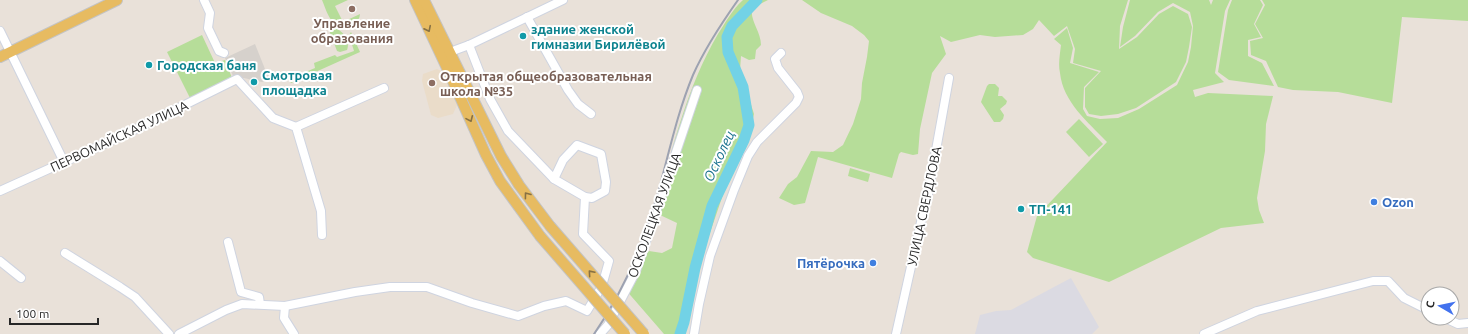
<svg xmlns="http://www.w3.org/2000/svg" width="1468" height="334" font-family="Ubuntu,sans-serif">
	<rect width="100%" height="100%" fill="#e9e1d9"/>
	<polygon fill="#dbdae2" points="1071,278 1099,327 1092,334 975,334 980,315 996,311 1011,310"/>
	<polygon fill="#eadcc9" points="437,69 445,73 457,105 453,114 438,118 431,115 422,81 423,74"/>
	<g fill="#b6dd99">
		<path d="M322,0H348L335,6L343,22L360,14C359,27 343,31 334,23C328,18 325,7 322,0Z"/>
		<path d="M743,0H768L752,8C750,22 761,31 761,45L756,50L755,59L749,60L741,56L740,70L754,114L749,134L742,153L729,177L697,271L687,327L683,334H664L625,289L645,253L649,251L662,253L672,248L677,223L660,215L655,210C672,151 686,88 718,34C726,22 732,10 743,0Z"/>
		<polygon points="802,0 1128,0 1120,26 1119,49 1137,37 1159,14 1173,6 1188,14 1192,27 1189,47 1186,62 1176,82 1136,108 1118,114 1101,116 1089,114 1085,107 1085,88 1101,71 1073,63 1075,49 1067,26 1054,36 1039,20 1033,29 1023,35 995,37 980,35 951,42 940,36 946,54 932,73 920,129 918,154 913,155 901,152 899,154 892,178 818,157 805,203 794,205 779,198 788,184 797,177 811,151 833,152 843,145 853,124 861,99 862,83 867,57 869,41 864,35 852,26 821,13"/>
		<path d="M1130,0H1209L1211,5L1213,0H1230L1225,11L1215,73L1224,82L1193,90L1195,97L1208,93L1273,96L1266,124L1265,151L1257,198L1259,210L1264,223L1221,228L1109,282L1033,258L1027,252L1037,216L1107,142C1088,122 1063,102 1060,73C1058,64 1060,54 1061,45L1054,39L1067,28L1073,48L1070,63L1099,72L1084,87L1083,109L1087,116L1100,119L1118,118L1139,109L1177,85L1188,62L1191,47L1193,26L1190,12L1173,3L1158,12L1135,36L1120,47L1123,27Z"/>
		<polygon points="1232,0 1260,0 1263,5 1254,24 1261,37 1248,40 1248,56 1262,63 1274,86 1229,80 1218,72 1228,10"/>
		<polygon points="1262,0 1468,0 1468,21 1402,17 1392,103 1338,92 1293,90 1278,87 1266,61 1251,55 1250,41 1263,38 1255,24 1265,5"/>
		<path d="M331,26C341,29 351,39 347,50L340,52L337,51L329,30L330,27Z"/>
		<polygon points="351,32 360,52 291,83 289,79 315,68 314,63 335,55 337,57 354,51 349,35"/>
		<polygon points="202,35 215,63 225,60 232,78 190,98 167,52"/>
		<polygon points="989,84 995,84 999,88 998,96 1002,96 1007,101 1006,104 1000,109 1004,115 1003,119 1000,122 994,122 981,102 987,86"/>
		<polygon points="1079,119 1103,144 1089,157 1066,132"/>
		<polygon points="850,168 870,174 868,182 848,176"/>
	</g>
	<polygon fill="#d6d1cc" points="255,44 269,79 262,82 244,78 234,78 225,58"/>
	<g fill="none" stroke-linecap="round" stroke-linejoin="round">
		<polyline stroke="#72d2e6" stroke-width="11" points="680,334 684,322 695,268 712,206 744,140 749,125 743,87 728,52 727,37 732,26 757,0"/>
		<defs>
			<g id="minor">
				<polyline points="204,0 210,13 208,28 219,51 224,53"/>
				<polyline points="527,17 568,90 578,104 591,114"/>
				<polyline points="0,31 64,162"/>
				<polyline points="450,52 469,45 563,0"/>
				<polyline points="296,127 384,88"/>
				<polyline points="554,179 563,160 577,145 601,154 606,182 605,191 592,198 585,197"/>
				<polyline points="0,191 124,135 237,79 273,118 296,127 321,211 322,235"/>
				<polyline points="228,242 241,292 259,297 260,304"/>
				<polyline points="65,253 120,287 135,297 169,334"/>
				<polyline points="0,261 21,278"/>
				<polyline points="285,306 284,318 294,334"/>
				<polyline points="1445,318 1458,324 1468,323"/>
				<polyline points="179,334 226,310 242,304 285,306 355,292 390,287 427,287 472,303 518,316 544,306 566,301 587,311 602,286 609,261 583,234 585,197 554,179 508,131 490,99 469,45"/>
				<polyline points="600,334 608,325 636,271 697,90"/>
				<polyline points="694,334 699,304 710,256 734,190 748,156 757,142 796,103 799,97 797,92 778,68 775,59 781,53"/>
				<polyline points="896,334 923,213 927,200 949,78"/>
				<polyline points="1204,334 1257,311 1373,281 1388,281 1404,298 1428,310"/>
			</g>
			<g id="major">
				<polyline points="415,0 447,68 486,155 500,181 540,236"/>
				<polyline points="424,0 501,156 519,185 550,226"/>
				<polyline points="0,57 117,0"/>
			</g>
		</defs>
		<use href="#minor" stroke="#cfd4e0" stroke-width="10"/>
		<use href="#major" stroke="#c3c3c3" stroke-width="12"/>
		<use href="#minor" stroke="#fff" stroke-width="8"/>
		<use href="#major" stroke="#e7bb61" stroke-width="10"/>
		<path stroke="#9da2b1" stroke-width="2" d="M594,334C622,294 642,247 656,200C668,158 676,116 693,75C705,48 721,24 738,0"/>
		<defs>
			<g id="major-bridge">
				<polyline points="550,226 644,334"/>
				<polyline points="540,236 625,334"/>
			</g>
		</defs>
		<use href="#major-bridge" stroke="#c3c3c3" stroke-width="12" stroke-linecap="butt"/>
		<use href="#major-bridge" stroke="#e7bb61" stroke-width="10"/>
	</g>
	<defs><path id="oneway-chevron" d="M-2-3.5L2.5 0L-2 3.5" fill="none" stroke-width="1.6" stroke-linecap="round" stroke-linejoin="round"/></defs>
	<g stroke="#877144">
		<use href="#oneway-chevron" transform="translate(428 29) rotate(64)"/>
		<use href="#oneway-chevron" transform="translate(470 119) rotate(66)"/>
		<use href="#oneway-chevron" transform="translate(527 195) rotate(-127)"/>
		<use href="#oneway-chevron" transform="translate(591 273) rotate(-131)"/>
	</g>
	<g fill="#8d6e63" stroke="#fff" stroke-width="1.5">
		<circle cx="352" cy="9" r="4"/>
		<circle cx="432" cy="83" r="4"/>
	</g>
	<g fill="#0f9aa8" stroke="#fff" stroke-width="1.5">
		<circle cx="523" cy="36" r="4"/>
		<circle cx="149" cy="65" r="4"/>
		<circle cx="254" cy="82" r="4"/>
		<circle cx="1021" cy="209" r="4"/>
	</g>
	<g fill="#3f7fe0" stroke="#fff" stroke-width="1.5">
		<circle cx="1374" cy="202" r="4"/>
		<circle cx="873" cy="263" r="4"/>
	</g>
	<g text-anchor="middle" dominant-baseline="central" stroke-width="4" stroke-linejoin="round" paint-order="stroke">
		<g font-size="13" font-weight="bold" fill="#785e54" stroke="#fff">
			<text x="352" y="23">Управление<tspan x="352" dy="15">образования</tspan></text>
			<text x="440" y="76" text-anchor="start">Открытая общеобразовательная<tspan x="440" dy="15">школа №35</tspan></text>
		</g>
		<g font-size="13" font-weight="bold" fill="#0d838f" stroke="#fff" text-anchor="start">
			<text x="531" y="29">здание женской<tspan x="531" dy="15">гимназии Бирилёвой</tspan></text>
			<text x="157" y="65">Городская баня</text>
			<text x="262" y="75">Смотровая<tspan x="262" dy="15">площадка</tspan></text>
			<text x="1029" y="209">ТП-141</text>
		</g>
		<g font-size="13" fill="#272727" stroke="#fff">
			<text transform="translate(119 136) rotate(-25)">ПЕРВОМАЙСКАЯ УЛИЦА</text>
			<text transform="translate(924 206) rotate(-78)">УЛИЦА СВЕРДЛОВА</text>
			<text transform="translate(654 215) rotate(-70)">ОСКОЛЕЦКАЯ УЛИЦА</text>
		</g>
		<g font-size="13" font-weight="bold" fill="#366cbe" stroke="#fff" text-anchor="start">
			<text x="1382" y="202">Ozon</text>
			<text x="865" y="263" text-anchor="end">Пятёрочка</text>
		</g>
		<g font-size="14" font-style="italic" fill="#156f8d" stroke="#fff">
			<text transform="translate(719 156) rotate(-65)">Осколец</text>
		</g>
	</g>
	<g transform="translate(1440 306) rotate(279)"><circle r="19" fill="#ffffff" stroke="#a9a9a9"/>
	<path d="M0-3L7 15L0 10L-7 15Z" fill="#4272ee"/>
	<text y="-6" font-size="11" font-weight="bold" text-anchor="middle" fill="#272727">С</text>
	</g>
	<path d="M10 318v6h88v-6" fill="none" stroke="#272727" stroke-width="2"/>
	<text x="16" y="318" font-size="12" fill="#272727" stroke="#ffffff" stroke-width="3" paint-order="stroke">100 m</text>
</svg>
